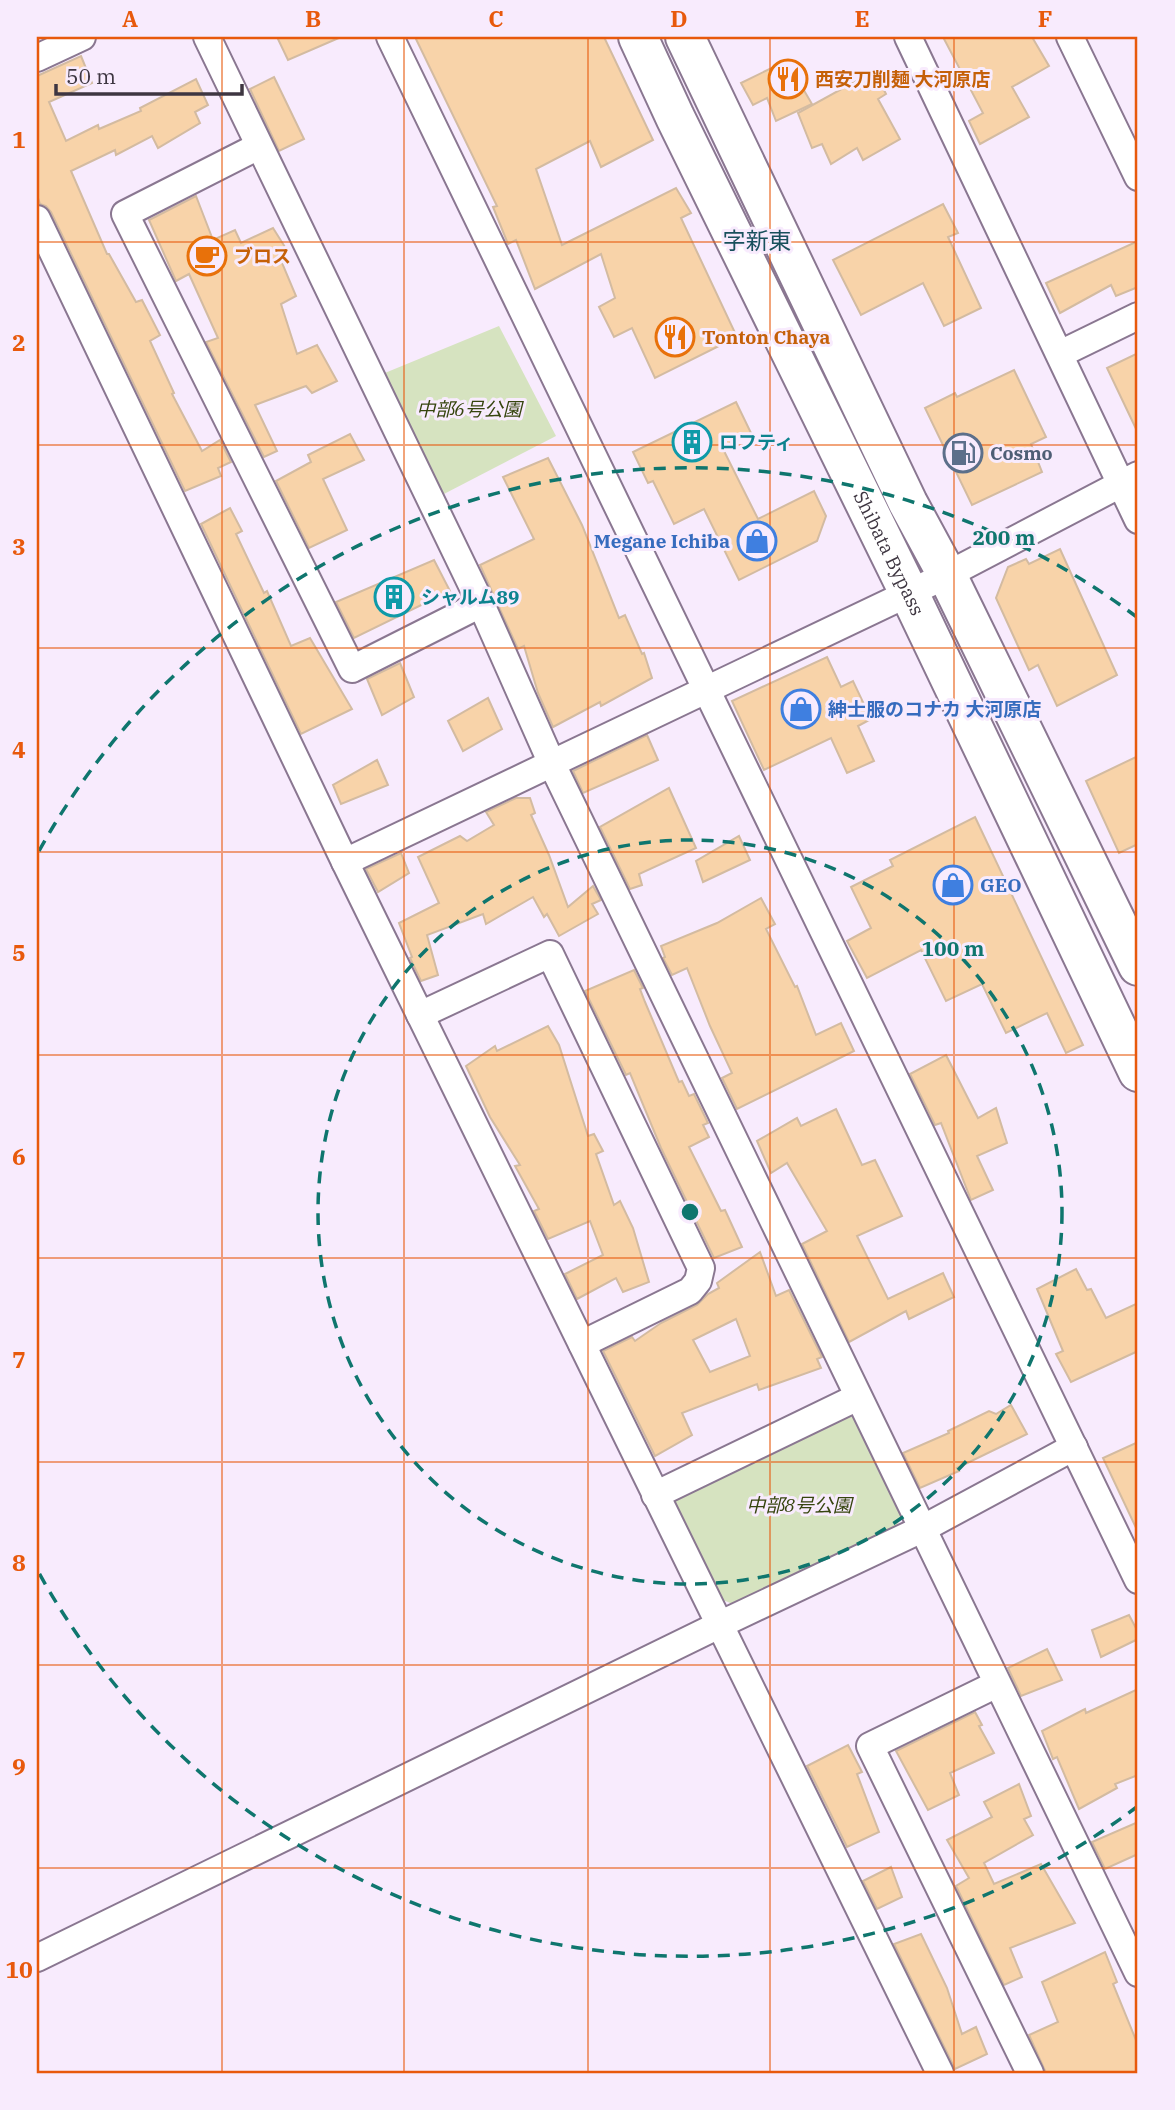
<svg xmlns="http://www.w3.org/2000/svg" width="1175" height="2110" font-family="'IBM Plex Serif','Noto Sans JP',serif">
	<rect width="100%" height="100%" fill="#f8ebfd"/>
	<g fill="#d6e3c0">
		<polygon points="499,326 556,436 442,495 380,375"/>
		<polygon points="845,1414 854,1418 902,1517 897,1525 733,1604 720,1599 674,1507 678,1496"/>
	</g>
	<g fill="#f8d3a9" stroke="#d3bba1" stroke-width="2" fill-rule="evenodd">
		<polygon points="277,37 341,37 288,60"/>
		<polygon points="415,37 604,37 653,140 601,167 590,141 536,169 562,245 676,188 691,213 681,218 737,337 655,378 632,328 614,337 599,307 615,298 601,254 535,289 516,240 508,244 493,207 497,206"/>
		<polygon points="943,37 1032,37 1049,66 1012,87 1029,117 980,144 969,121 983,113"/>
		<polygon points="81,56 92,83 49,102 66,141 98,125 99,129 141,111 140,108 196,79 208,105 195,112 200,123 158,148 152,136 116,155 115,150 71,171 107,254 109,254 136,302 142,300 160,335 150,341 174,393 172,394 202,451 220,440 231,462 218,468 221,476 185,491 51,212 46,206 40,204 37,195 37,76"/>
		<polygon points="786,61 798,89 802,87 812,104 776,121 767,98 753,105 741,83"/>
		<polygon points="874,71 886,94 878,99 900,139 863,160 857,148 831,164 822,144 812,148 798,113"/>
		<polygon points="274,77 304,139 279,151 250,89"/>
		<polygon points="196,196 213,240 235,230 241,243 273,228 285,247 277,251 296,296 281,304 297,354 317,345 337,381 312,393 306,386 255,405 277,451 264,457 206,342 218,338 189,274 176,281 149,220"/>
		<polygon points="943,204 958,233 948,237 981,308 944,326 923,283 861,315 833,260"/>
		<polygon points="1138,241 1138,287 1116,296 1111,285 1060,313 1046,283"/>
		<polygon points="1138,353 1138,433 1107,368"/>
		<polygon points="1014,370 1046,437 1031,444 1042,472 972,505 925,408 955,393 957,397"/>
		<polygon points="736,402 751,433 722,447 758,519 814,491 826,516 817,541 739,580 704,509 674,524 653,481 648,483 633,452"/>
		<polygon points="350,434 364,460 323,479 347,530 309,548 276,481 311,462 308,455"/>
		<polygon points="548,458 582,525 619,618 625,615 642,654 644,653 652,678 601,706 600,702 553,727 538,693 524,646 518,649 480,565 534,539 503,477"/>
		<polygon points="230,508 242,531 236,534 264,593 267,591 291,646 310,638 352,709 301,734 201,524"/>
		<polygon points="1060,549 1117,675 1057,706 1038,665 1029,670 996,598 1008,567 1026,559 1029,564"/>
		<polygon points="434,560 450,591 354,638 336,602"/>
		<polygon points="827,657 841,687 853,681 871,719 858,726 874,761 847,773 831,738 764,770 732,701"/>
		<polygon points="400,663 414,697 382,715 367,679"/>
		<polygon points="488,698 502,729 463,751 448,721"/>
		<polygon points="647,735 658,760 583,793 573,771"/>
		<polygon points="1138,756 1138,844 1119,853 1086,781"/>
		<polygon points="377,760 388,785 341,804 333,785"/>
		<polygon points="669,788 696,848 639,874 642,885 630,889 600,827"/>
		<polygon points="516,798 530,798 535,813 531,815 549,855 568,907 593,886 601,900 592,904 598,914 559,936 547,914 544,917 533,897 486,924 483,914 427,935 438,975 421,981 410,958 412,957 399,923 439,903 418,857 460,836 467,841 494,825 486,812"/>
		<polygon points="975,817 1083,1045 1066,1053 1047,1013 1006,1033 982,984 946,1001 921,950 867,978 847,941 871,928 851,887 893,866 890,860"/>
		<polygon points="739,836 750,860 703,882 696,861"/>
		<polygon points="401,853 409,873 378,892 366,869"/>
		<polygon points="761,898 775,924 766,929 795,987 797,986 816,1035 841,1023 854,1051 737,1109 722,1078 732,1073 710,1026 687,968 672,975 663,958 665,957 661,946 717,923"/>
		<polygon points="634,970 643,988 640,989 645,1002 679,1082 682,1081 689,1096 694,1094 708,1123 703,1125 709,1137 689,1147 721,1211 725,1210 742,1247 714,1258 661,1148 630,1073 626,1075 585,991"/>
		<polygon points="548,1026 559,1045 588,1136 594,1134 603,1151 596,1154 614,1205 620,1201 633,1228 649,1282 623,1292 616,1278 577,1299 565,1274 603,1255 590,1221 548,1239 534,1211 539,1209 515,1166 520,1165 490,1117 466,1066 495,1046 497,1051"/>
		<polygon points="946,1055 978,1118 996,1108 1007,1143 977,1156 993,1190 971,1200 941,1123 935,1125 910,1074"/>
		<polygon points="836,1109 862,1165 875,1160 902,1216 857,1236 888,1299 943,1273 954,1297 909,1319 906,1311 849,1342 802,1244 827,1231 787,1163 771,1173 757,1141 797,1118 801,1126"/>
		<path d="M760,1252L776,1296L789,1290L822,1357L817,1359L821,1368L759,1390L757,1384L682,1413L692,1435L655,1456L603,1351L632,1337L635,1341L661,1323L697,1305L708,1294L719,1288L717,1283ZM736,1319L750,1356L710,1372L693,1340Z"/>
		<polygon points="1076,1269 1087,1290 1091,1289 1106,1318 1138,1303 1138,1351 1071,1382 1056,1354 1063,1351 1037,1289"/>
		<polygon points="1011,1405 1027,1434 957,1468 959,1471 920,1488 903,1453 949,1433 948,1431 989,1411 996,1414"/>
		<polygon points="1138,1442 1138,1532 1103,1458"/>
		<polygon points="1129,1615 1138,1632 1138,1639 1101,1657 1092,1630"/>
		<polygon points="1047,1649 1062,1680 1021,1696 1008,1668"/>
		<polygon points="1138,1689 1138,1775 1115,1784 1117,1788 1079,1809 1057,1757 1053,1759 1042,1731 1085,1709 1086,1713"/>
		<polygon points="975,1712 982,1725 979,1726 994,1753 950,1773 959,1795 928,1810 896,1751"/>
		<polygon points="848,1745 862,1772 857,1774 879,1832 847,1847 807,1766"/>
		<polygon points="1019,1784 1031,1816 1024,1819 1033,1835 984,1863 994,1884 1041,1864 1075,1923 1010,1948 1022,1977 1004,1985 956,1886 969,1878 947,1840 992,1817 984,1802"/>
		<polygon points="1138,1822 1138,1854 1105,1869 1092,1842"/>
		<polygon points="891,1867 902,1897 877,1909 863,1881"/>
		<polygon points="921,1934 947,1988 962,2034 976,2027 987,2054 955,2069 894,1944"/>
		<polygon points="1105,1952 1117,1982 1113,1984 1138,2045 1138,2073 1046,2073 1029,2035 1058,2022 1042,1982"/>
	</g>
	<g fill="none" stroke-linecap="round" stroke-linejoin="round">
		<defs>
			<g id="minor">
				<polyline points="207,37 481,604 552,764 1138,1973"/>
				<polyline points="390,37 1138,1580"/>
				<polyline points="908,37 1138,520"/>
				<polyline points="1070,37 1138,177"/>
				<polyline points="37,58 82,37"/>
				<polyline points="259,146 125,214 352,669 481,604"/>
				<polyline points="37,219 345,862 940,2073"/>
				<polyline points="1060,354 1138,316"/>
				<polyline points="345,862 947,575 1138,475"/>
				<polyline points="420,1015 550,954 701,1268 698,1281 690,1291 582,1344"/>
				<polyline points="655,1495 858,1397"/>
				<polyline points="997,1684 870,1746 1030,2073"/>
				<polyline points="37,1958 719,1625 922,1529 1074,1447"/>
			</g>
			<g id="trunk">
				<path id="s1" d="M638,37L675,117L909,593L1138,1072"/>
				<polyline points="685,37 908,503 947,575 1138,966"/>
			</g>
		</defs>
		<use href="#minor" stroke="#8a7791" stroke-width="30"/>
		<use href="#trunk" stroke="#8a7791" stroke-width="42"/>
		<use href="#minor" stroke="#fff" stroke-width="26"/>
		<use href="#trunk" stroke="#fff" stroke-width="38"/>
	</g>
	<path fill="none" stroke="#e8590c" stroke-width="2" stroke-opacity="0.55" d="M222,37V2073M404,37V2073M588,37V2073M770,37V2073M954,37V2073M37,242H1138M37,445H1138M37,648H1138M37,852H1138M37,1055H1138M37,1258H1138M37,1462H1138M37,1665H1138M37,1868H1138"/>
	<g fill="none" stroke="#0f766e" stroke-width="3.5" stroke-dasharray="12 9">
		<circle cx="690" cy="1212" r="372"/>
		<path d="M1138 1806A744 744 0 0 1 39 1573M39 851A744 744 0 0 1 1138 618"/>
	</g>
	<defs>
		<symbol id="restaurant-ring" viewBox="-11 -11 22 22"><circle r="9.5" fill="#f8ebfd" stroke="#e8710a" stroke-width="1.5"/><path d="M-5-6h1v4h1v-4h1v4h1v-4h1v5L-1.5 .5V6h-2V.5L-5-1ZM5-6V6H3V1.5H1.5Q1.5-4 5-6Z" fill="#e8710a"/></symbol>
		<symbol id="cafe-ring" viewBox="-11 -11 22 22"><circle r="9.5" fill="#f8ebfd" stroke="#e8710a" stroke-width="1.5"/><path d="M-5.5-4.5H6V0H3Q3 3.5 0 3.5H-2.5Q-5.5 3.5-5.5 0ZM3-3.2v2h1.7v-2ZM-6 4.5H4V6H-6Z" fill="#e8710a"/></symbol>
		<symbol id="building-ring" viewBox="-11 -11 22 22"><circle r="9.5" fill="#f8ebfd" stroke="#0f9aa8" stroke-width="1.5"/><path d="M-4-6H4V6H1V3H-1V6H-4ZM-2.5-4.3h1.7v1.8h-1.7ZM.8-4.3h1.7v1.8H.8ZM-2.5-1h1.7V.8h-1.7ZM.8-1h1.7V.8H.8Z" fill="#0f9aa8"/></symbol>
		<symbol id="fuel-ring" viewBox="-11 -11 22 22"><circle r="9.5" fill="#f8ebfd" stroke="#5c6f8a" stroke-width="1.5"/><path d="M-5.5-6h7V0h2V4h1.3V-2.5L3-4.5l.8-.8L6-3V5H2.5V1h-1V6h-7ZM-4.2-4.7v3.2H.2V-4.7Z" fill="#5c6f8a"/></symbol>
		<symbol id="shop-ring" viewBox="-11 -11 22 22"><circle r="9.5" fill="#f8ebfd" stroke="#3f7fe0" stroke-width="1.5"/><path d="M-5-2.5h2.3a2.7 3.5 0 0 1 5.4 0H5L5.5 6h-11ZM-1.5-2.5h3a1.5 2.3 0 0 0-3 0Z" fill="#3f7fe0"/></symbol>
	</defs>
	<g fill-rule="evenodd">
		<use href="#restaurant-ring" x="766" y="57" width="44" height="44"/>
		<use href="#cafe-ring" x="185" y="234" width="44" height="44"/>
		<use href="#restaurant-ring" x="653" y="315" width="44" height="44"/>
		<use href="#building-ring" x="670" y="420" width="44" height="44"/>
		<use href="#fuel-ring" x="941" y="431" width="44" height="44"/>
		<use href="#shop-ring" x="735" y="519" width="44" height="44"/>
		<use href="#building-ring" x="372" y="575" width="44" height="44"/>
		<use href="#shop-ring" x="779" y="687" width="44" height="44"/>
		<use href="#shop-ring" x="931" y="863" width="44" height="44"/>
	</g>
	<g text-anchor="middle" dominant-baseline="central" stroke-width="6" stroke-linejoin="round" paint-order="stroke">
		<g font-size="19" font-weight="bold" fill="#c56008" stroke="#f8ebfd" text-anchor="start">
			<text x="815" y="79">西安刀削麺 大河原店</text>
			<text x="234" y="256">ブロス</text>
			<text x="702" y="337">Tonton Chaya</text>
		</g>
		<g font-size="19" font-style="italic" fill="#36450e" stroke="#f8ebfd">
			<text x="469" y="409">中部6号公園</text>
			<text x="799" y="1505">中部8号公園</text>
		</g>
		<g font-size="19" font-weight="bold" fill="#0d838f" stroke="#f8ebfd" text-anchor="start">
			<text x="719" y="442">ロフティ</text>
			<text x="421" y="597">シャルム89</text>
		</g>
		<g font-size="19" font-weight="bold" fill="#4e5e75" stroke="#f8ebfd" text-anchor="start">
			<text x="990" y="453">Cosmo</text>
		</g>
		<g font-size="19" font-weight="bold" fill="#366cbe" stroke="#f8ebfd" text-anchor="start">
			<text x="730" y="541" text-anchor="end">Megane Ichiba</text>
			<text x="828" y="709">紳士服のコナカ 大河原店</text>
			<text x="980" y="885">GEO</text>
		</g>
		<g font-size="19" fill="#3e3641" stroke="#f8ebfd">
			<text stroke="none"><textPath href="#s1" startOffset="574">Shibata Bypass</textPath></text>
		</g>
		<g font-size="23" fill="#18505c" stroke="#f8ebfd">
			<text x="757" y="240">字新東</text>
		</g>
	</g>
	<circle cx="690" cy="1212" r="10" fill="#0f766e" stroke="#f8ebfd" stroke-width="3.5"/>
	<g font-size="21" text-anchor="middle" font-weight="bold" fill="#0f766e" stroke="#f8ebfd" stroke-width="6" stroke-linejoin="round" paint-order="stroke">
		<text x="1004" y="545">200 m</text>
		<text x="953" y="956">100 m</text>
	</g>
	<rect width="1175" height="2110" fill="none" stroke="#f8ebfd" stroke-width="77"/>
	<path d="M56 84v10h186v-10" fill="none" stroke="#3e3641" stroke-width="3.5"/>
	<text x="66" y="84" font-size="21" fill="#3e3641" stroke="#f8ebfd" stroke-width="5" paint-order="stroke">50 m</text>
	<rect x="38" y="38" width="1098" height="2034" fill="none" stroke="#e8590c" stroke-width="2.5"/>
	<g font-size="23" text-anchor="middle" font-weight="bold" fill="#e8590c">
		<text x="130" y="27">A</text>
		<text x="313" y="27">B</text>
		<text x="496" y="27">C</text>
		<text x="679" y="27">D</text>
		<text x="862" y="27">E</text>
		<text x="1045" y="27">F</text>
		<text x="19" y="148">1</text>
		<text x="19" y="351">2</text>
		<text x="19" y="555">3</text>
		<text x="19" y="758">4</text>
		<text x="19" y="961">5</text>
		<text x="19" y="1165">6</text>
		<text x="19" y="1368">7</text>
		<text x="19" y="1571">8</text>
		<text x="19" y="1775">9</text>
		<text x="19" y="1978">10</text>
	</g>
</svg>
